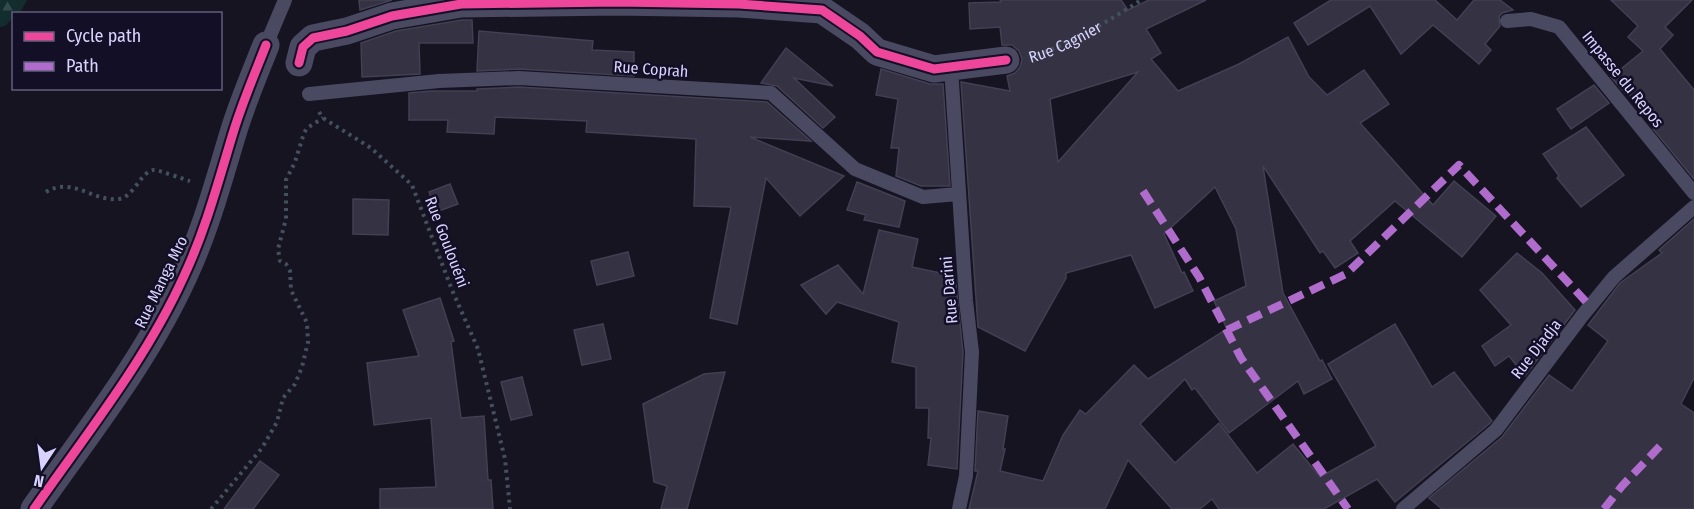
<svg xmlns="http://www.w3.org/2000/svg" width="1694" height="509" font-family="'Fira Sans Condensed',sans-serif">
	<defs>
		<pattern id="forest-firs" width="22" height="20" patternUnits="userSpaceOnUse" patternTransform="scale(1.5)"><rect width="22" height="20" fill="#132c2d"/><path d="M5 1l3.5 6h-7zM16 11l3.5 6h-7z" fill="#354a4c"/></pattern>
	</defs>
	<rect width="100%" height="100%" fill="#161421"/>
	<polygon fill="url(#forest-firs)" points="0,0 27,0 21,11 14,14 13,18 5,26 0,27"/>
	<g fill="#343243" stroke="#433f54" stroke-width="1.5" fill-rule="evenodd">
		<polygon points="359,0 392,0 360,10"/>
		<path d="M1000,0H1121L1128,10L1149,0H1206L1146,29L1161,53L1151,59L1178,91L1239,64L1288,37L1309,77L1327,95L1364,70L1389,104L1360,123L1433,205L1454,181L1496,216L1462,257L1395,201L1350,241L1358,253L1335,268L1323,251L1320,253L1263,166L1283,293L1320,361L1322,360L1332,379L1304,394L1298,381L1229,433L1195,388L1192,390L1185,379L1140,424L1175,463L1219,423L1257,473L1293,444L1320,477L1376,446L1328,364L1395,324L1432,387L1454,372L1492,421L1489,424L1395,502L1377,479L1324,509H1219L1212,499L1200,509H1172L1128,460L1105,509H969L978,471H975L978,411L1008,416L1003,449H1005L1000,471L1043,481L1063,435L1080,410L1086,414L1134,365L1148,379L1227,329L1214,301L1246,286L1236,229L1215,187L1164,234L1182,273L1184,272L1193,291L1155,308L1131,255L1066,273V278L1025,351L978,327L961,82L1010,91L1007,76L1015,73L1020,67L1022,59L1019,51L1012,45H1002L1000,27L970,29L969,3L1001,2ZM1138,72L1058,162L1050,99Z"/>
		<polygon points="1331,0 1435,0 1457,20 1474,0 1500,0 1513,10 1502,13 1499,17 1500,26 1485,44 1491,50 1479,64 1433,25 1401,54 1370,6 1308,45 1294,23"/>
		<polygon points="1611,0 1692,0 1665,27 1673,35 1660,49 1694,90 1694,179 1653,129 1656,127 1627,92 1625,93 1611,77 1643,51 1628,37 1638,26"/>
		<polygon points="462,20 472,20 473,43 419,43 420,74 362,77 361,43 396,31"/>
		<polygon points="479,31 593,41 592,50 634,52 634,76 520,69 477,71"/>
		<polygon points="786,48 833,86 794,78 835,117 823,128 777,86 761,83"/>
		<polygon points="881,69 930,84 943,84 950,186 921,186 896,176 899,148 891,148 898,99 876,95"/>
		<polygon points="1594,85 1609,103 1571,129 1557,109"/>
		<polygon points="519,87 767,102 811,141 750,137 844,176 800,216 766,178 737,324 710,318 731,207 694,206 696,139 586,132 587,121 495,117 494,134 447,132 448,120 409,120 409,93 431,91 477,91 477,89"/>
		<polygon points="1586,127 1624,175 1581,207 1557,178 1559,176 1543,154"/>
		<polygon points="857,182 905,201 899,227 864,220 866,215 847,210"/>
		<polygon points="450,184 458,204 436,212 429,192"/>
		<polygon points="353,199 389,200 388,235 353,234"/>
		<polygon points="1694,219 1694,378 1681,404 1694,413 1694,509 1442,509 1429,498 1502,437 1549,375 1572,391 1608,341 1588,325 1620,283 1662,253 1659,250"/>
		<polygon points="879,230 918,239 912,267 955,276 963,352 957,469 928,465 931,438 928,438 929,408 916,408 916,367 892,362 899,322 837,302 826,314 801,285 838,265 863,294"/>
		<polygon points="628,252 634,276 597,285 591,261"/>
		<polygon points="1517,253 1542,273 1575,310 1525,376 1509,356 1495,366 1482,346 1511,325 1480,290"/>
		<polygon points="440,298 454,341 451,342 461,418 484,416 488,480 491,480 493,509 380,509 380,489 436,487 431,418 374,425 367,363 419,356 403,310"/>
		<polygon points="603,324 611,359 582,365 574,330"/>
		<polygon points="725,372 687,509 661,509 667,486 654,482 643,404 704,374"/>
		<polygon points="522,377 532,415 511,420 501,382"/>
		<polygon points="260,461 279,475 253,509 224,509"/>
	</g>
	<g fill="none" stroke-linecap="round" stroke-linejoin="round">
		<g stroke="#44505f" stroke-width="4" stroke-dasharray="3 4.5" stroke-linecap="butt">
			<path id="s1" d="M1030,57C1067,46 1109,21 1141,0"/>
			<polyline points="319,112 323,118 371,148 412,185 452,290 478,349 505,459 510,509"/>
			<path d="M46,192C72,176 93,202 119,199C134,197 141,171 154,170C159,170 183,179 190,181"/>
			<polyline points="211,509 262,448 277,422 283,398 295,384 302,367 308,342 307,323 291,290 290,271 286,264 280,261 278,249 286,219 286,180 295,162 304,133 307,128 323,118"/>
		</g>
		<g stroke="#4a4962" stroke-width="14">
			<polyline points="1507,21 1531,19 1559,27 1694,193"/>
			<polyline points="266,45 285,0"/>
			<polyline points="951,67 966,301 972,352 966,476 959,509"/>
			<polyline points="309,94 439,81 519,78 771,93 855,169 923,197 958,194"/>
			<polyline points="1403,509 1496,430 1582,316 1614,277 1694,207"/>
		</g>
		<g stroke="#4a4962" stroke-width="27">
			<polyline points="299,63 303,47 313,38 347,31 392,16 461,4 617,2 739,4 822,10 860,36 877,52 934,69 1006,60"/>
			<path d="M34,509C87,433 146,360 184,276C206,229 219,179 234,130C243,101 255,73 266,45"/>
		</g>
		<g stroke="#b06ccc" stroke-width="8" stroke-dasharray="15 8" stroke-linecap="butt">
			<polyline points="1143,191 1199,277 1241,358 1348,509"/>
			<polyline points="1227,330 1346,274 1459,165 1590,306"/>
			<polyline points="1604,509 1622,486 1662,444"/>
		</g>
		<defs>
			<g id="cycleway">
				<polyline points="299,63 303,47 313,38 347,31 392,16 461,4 617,2 739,4 822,10 860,36 877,52 934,69 1006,60"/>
				<path d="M34,509C87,433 146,360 184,276C206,229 219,179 234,130C243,101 255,73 266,45"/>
			</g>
		</defs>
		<use href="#cycleway" stroke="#130f26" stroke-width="13"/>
		<use href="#cycleway" stroke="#ed469a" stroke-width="9"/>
	</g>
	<g text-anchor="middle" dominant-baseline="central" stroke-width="5" stroke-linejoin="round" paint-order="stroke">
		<g font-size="16" fill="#d9d4ff" stroke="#130f26">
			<text stroke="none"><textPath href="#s1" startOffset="38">Rue Cagnier</textPath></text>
			<text transform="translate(651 69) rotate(4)">Rue Coprah</text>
			<text transform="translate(1623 79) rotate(51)">Impasse du Repos</text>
			<text transform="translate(447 242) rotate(69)">Rue Goulouéni</text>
			<text transform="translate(161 282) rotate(-64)">Rue Manga Mro</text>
			<text transform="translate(949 290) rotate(-95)">Rue Darini</text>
			<text transform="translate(1536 349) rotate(-52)">Rue Djadja</text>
		</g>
	</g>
	<rect x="12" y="12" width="210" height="78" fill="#130f26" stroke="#625e7d" stroke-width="1.5"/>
	<rect x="24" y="32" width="30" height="9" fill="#ed469a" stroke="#625e7d" stroke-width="1.5"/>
	<text x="66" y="42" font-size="18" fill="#d9d4ff">Cycle path</text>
	<rect x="24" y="62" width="30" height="9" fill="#b06ccc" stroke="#625e7d" stroke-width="1.5"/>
	<text x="66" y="72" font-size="18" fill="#d9d4ff">Path</text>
	<g transform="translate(42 467) rotate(193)" stroke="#130f26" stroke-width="4.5" paint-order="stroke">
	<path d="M0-4.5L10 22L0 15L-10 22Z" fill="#d9d4ff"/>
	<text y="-9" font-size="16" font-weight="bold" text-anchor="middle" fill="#d9d4ff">N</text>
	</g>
</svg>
